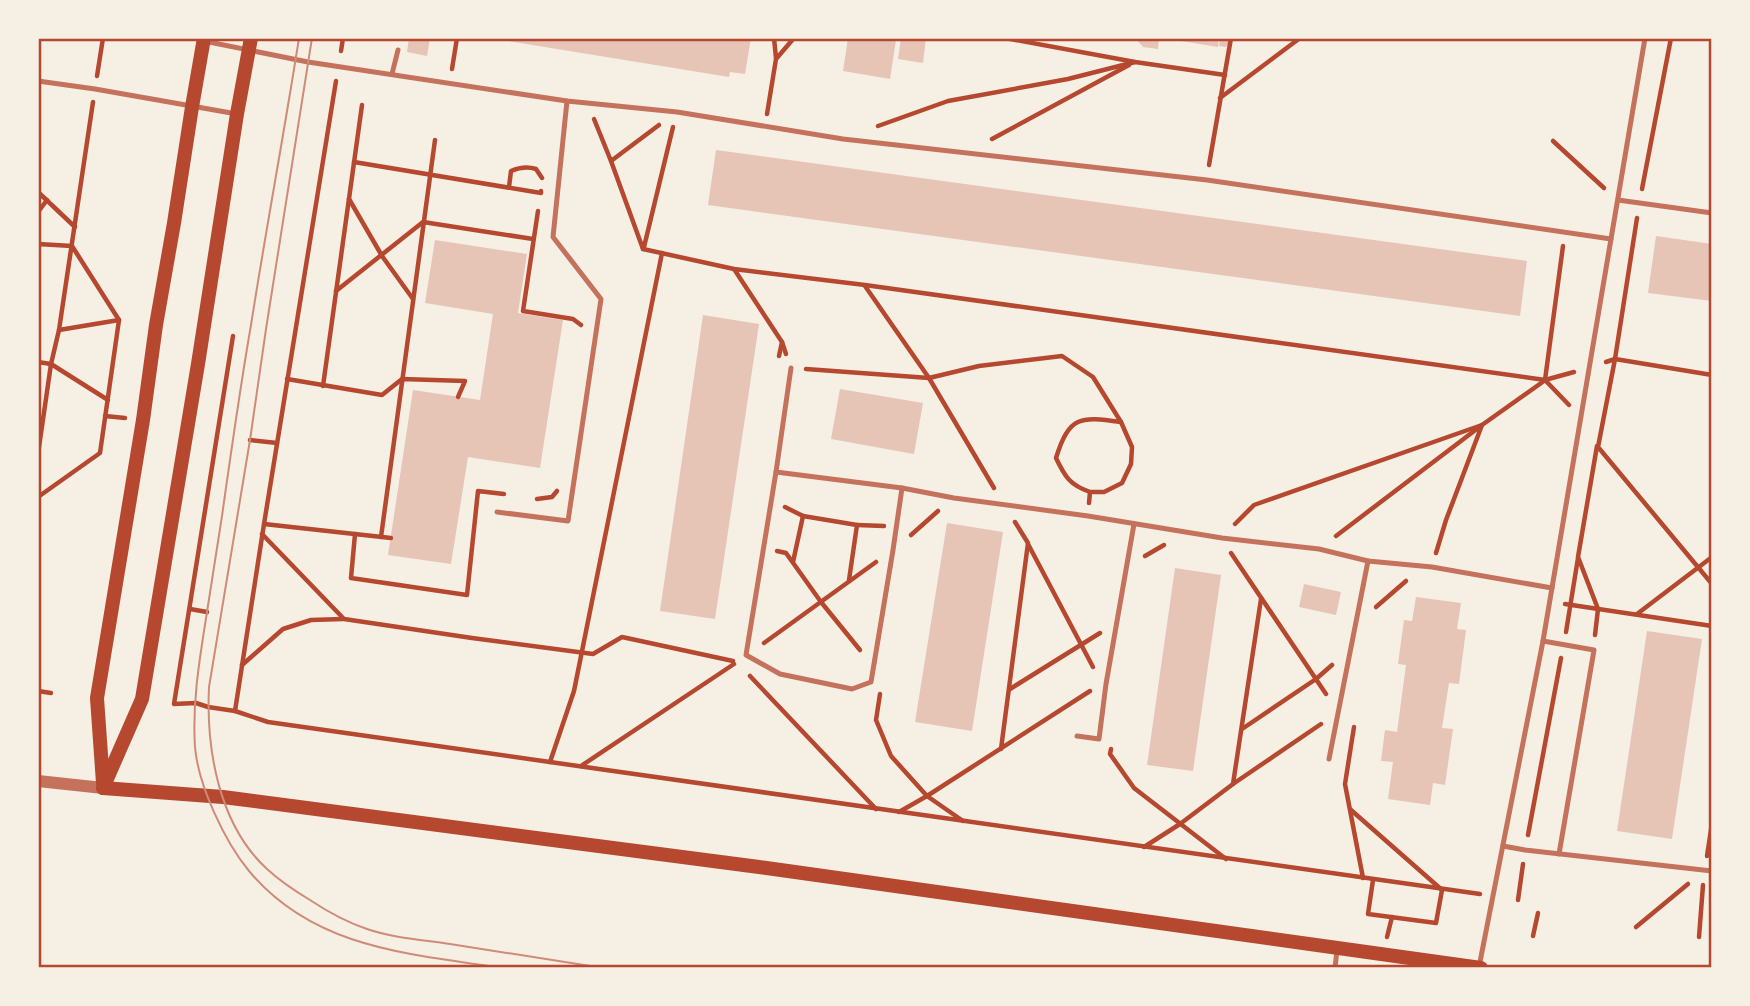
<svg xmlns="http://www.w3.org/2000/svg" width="1750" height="1006" font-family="'Fira Sans',sans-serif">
	<rect width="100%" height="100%" fill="#f6efe4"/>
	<g fill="#e6c5b7">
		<polygon points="409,38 430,38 427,56 407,52"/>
		<polygon points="502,38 751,38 745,74 730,72 729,77 502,40"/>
		<polygon points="848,38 885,38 896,40 890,79 843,71"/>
		<polygon points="901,38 926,38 923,63 898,59"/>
		<polygon points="1135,38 1159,38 1158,49 1143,47"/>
		<polygon points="1175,38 1219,38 1218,47 1175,40"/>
		<polygon points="1220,38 1229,38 1229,43 1226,47 1219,46"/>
		<polygon points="716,150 1527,261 1520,316 708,205"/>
		<polygon points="1656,236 1712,244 1712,301 1648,293"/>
		<polygon points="435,240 527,254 518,313 563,320 540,468 468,457 451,564 388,555 413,390 480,400 493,314 425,303"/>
		<polygon points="703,315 759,324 715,619 660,611"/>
		<polygon points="840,389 923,403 914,454 831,439"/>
		<polygon points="947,523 1003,532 972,731 915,722"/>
		<polygon points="1175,568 1221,575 1193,771 1147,765"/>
		<polygon points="1304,584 1341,592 1336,615 1299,607"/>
		<polygon points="1416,597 1461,603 1457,629 1466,630 1459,684 1449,683 1442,728 1453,729 1445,785 1433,783 1430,805 1388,799 1393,762 1381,761 1385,730 1397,732 1406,665 1398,664 1404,620 1412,621"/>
		<polygon points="1647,631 1702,639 1672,839 1617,831"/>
	</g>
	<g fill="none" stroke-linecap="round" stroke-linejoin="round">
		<g stroke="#b5482f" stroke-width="4.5">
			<polyline points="774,38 776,58"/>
			<polyline points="1005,38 1135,62 1225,75"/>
			<polyline points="341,51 343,38"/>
			<polyline points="452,69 457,38"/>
			<polyline points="97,76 103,38"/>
			<polyline points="1220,98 1300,38"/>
			<polyline points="767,114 776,59 794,38"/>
			<polyline points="594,119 611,161 643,249"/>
			<polyline points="878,126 948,101 1068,79 1135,62"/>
			<polyline points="992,139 1129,65"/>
			<polyline points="1553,141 1604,188"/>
			<polyline points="611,161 659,125"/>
			<polyline points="354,162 541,193 541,191"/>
			<polyline points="1209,165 1231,38"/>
			<path d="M509,187L511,171C520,167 527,166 536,169L542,178"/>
			<polyline points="1642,189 1671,38"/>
			<polyline points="38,192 75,227"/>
			<polyline points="349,199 382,256 413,299"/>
			<polyline points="538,211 523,311 573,319 581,325"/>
			<polyline points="38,212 47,200"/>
			<polyline points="1637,218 1615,359 1598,447 1712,584"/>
			<polyline points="38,244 72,246 119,320 100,453 38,497"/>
			<polyline points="1563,246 1545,380 1569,405"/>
			<polyline points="644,247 673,127"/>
			<polyline points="643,249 734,269 865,285 1545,380 1574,372"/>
			<polyline points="734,269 782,342 779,356"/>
			<polyline points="865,286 929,378 994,488"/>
			<polyline points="336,291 423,222 533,239"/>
			<polyline points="59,330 119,320"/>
			<polyline points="233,336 174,704 196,703 208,707 235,711 268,722 1480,894"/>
			<polyline points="782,342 786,354"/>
			<polyline points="38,362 51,364 108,400"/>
			<polyline points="1606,362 1615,359 1712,375"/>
			<polyline points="806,369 929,378 979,366 1062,356 1093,377 1121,422 1132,447 1131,464 1122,483 1104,492 1090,492 1089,503"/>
			<polyline points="287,379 382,395 402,379 465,381 458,397"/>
			<polyline points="323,386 362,105"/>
			<polyline points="105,416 125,418"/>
			<polyline points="250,440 277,443"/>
			<polyline points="38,454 51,364 59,330 93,102"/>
			<path d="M1090,492C1070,485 1065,477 1056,458C1069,416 1080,416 1121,422"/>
			<polyline points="537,499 552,497 557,491"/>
			<polyline points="785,507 803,516"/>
			<polyline points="264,524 391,538"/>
			<polyline points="1235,524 1254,505 1482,425 1544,381"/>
			<polyline points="857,525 884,526"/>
			<polyline points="262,534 344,619 472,638 593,654 622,637 733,661"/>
			<polyline points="355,534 351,578 467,595 478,491 504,494"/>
			<polyline points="911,535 938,511"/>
			<polyline points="1336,536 1482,425 1446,520 1436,553"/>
			<polyline points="381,537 435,140"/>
			<polyline points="1028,544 1093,667"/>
			<polyline points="777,551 786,553 821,602 860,650"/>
			<polyline points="1231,553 1326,694"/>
			<polyline points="1145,556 1164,545"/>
			<polyline points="793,562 803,516 857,525 849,580"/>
			<polyline points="1565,604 1712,626"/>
			<polyline points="1376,607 1406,581"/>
			<polyline points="190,609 207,612"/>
			<polyline points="1637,614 1712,557"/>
			<polyline points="1566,632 1578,558"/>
			<polyline points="1595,635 1598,609 1578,557 1597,446"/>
			<polyline points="764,643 876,562"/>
			<polyline points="242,665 283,629 311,620 343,619"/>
			<polyline points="750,676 876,809"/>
			<polyline points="1010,689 1100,633"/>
			<polyline points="38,691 51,693"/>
			<polyline points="880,694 876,720 891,756 927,796 963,821"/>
			<polyline points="235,711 264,524 336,81"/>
			<polyline points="1354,727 1345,784 1363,878"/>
			<polyline points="1242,729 1316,679 1332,665"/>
			<polyline points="1001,749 1028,543 1015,522"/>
			<polyline points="1111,749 1110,754 1134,788 1226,859"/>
			<polyline points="550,762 574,691 662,253"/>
			<polyline points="581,766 734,664"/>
			<polyline points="1233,784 1261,599"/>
			<polyline points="1351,810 1442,890 1436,923 1368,914 1373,880"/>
			<polyline points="899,812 927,796 1090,691"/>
			<polyline points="1528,835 1561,658"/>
			<polyline points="1144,847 1180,824 1233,784 1321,724"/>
			<polyline points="1707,856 1712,823"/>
			<polyline points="1518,900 1523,864"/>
			<polyline points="1636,927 1688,884"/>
			<polyline points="1533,936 1538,913"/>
			<polyline points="1387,937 1392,917"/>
			<polyline points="1699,937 1703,885"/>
		</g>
		<g stroke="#c5725c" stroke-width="5">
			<polyline points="204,41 308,62 567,101 677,112 843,139 1207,180 1611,239"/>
			<polyline points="392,74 398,50"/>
			<polyline points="38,81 95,89 237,114"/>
			<polyline points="1618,200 1712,213"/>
			<polyline points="791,368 776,472 902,488 954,498 1088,516 1222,538 1319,549 1368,561 1432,567 1552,588"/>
			<polyline points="776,472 746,655 780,674 852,689 871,682 893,550 902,488"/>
			<polyline points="497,512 568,521 601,299 553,237 567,101"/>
			<polyline points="1543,641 1594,650 1559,854"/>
			<polyline points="1077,736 1099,739 1106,684 1134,524"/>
			<polyline points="1329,759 1368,561"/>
			<polyline points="1503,846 1525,850 1712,871"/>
			<polyline points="1479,967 1543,641 1645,38"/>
			<polyline points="1335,968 1337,950"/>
		</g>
		<polyline stroke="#c5725c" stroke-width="12" points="38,781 103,788"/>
		<g stroke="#b5482f" stroke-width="14">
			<polyline points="103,783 97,698 143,420 156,325 174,223 192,107 204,38"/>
			<polyline points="103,788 223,797 759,867 1481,968"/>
			<polyline points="103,788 142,699 198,364 237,114 251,38"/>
		</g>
		<g stroke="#cf8b77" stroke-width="2">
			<path d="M299,38C284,134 266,229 251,325C240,388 231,452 222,516C217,548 212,580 207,612C200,657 192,701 195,747C198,785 225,842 249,871C314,949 410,954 503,968"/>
			<path d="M312,38L266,329L250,440L209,687C206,750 219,825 267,869C280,881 295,891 310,900C328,912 346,922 367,929C393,938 423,940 450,944C501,952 552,960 603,968"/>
		</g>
	</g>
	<rect width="1750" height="1006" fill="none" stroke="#f6efe4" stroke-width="80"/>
	<rect x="40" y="40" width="1670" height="926" fill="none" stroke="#b5482f" stroke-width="2.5"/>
</svg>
